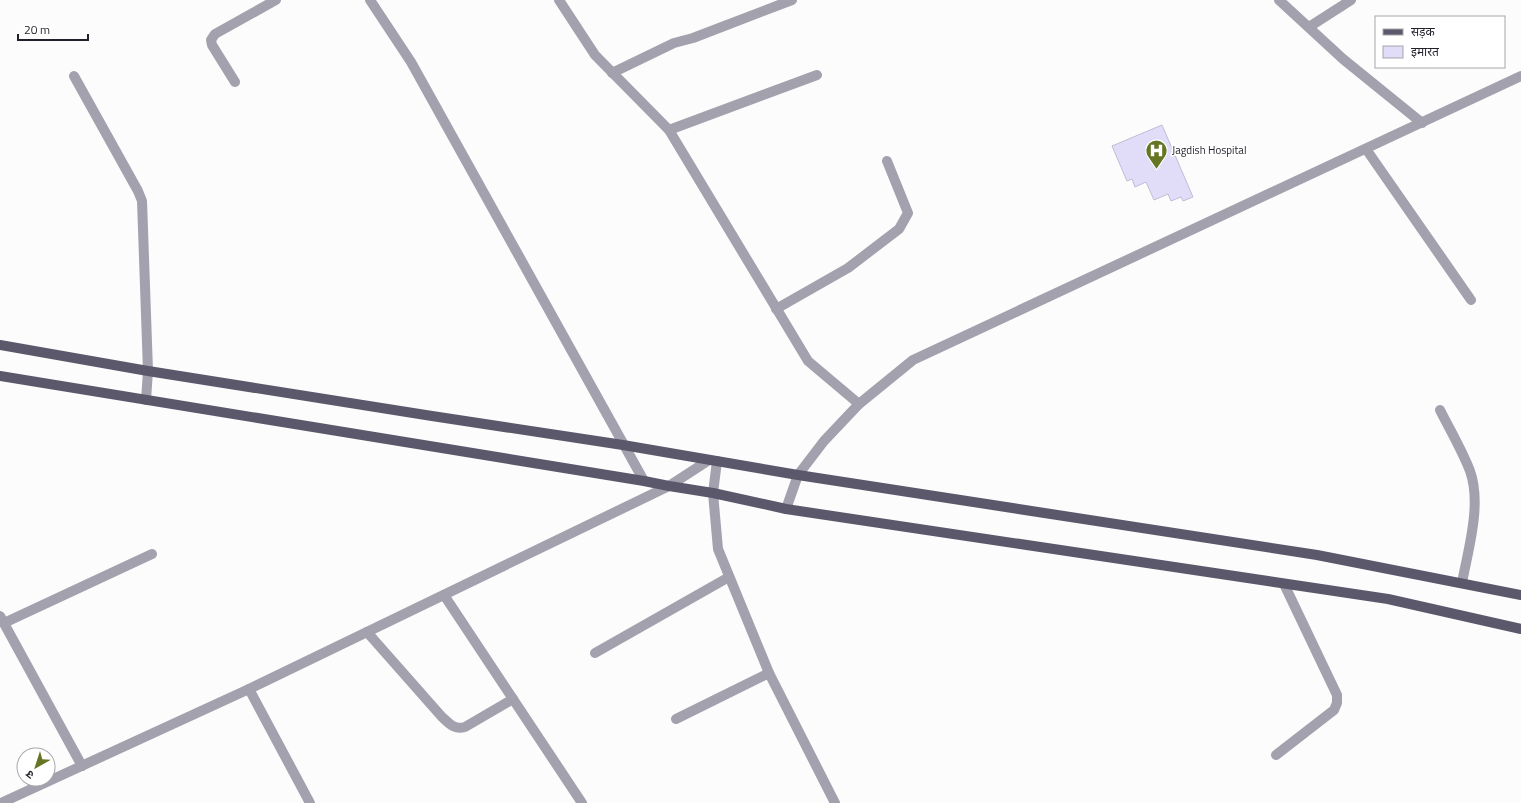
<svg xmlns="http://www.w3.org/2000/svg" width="1521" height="803" font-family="'Titillium Web','Noto Sans Devanagari',sans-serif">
	<rect width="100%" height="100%" fill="#fcfcfc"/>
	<polygon fill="#e1dcf8" stroke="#c1bcd6" points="1162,125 1193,197 1183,201 1181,197 1171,201 1168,194 1154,200 1146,182 1135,187 1132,179 1127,181 1112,146"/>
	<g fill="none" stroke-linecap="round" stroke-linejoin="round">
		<g stroke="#a3a1ad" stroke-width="10">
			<polyline points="1366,149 1471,300"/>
			<path d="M1440,410C1450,430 1462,450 1470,471C1482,504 1468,550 1462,583"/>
		</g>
		<g stroke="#a3a1ad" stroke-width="10">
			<polyline points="370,0 411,62 644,481"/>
			<polyline points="559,0 595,55 669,130 808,361 859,404"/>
			<polyline points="1279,0 1343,59 1422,123"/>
			<polyline points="1309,27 1351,0"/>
			<polyline points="612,73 674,43 693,38 792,0"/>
			<polyline points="74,76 138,191 142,201 148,371 146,400"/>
			<polyline points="235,82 212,45 211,40 215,34 276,0"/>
			<polyline points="669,130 817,75"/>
			<polyline points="776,309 848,268 899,229 908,213 887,161"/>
			<polyline points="717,461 713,493 718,549 769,673 835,803"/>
			<polyline points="444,595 582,803"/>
			<polyline points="0,616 82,766"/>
			<polyline points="4,623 152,554"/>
			<path d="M367,632L442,717C450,724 454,730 465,727L513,699"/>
			<polyline points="595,653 729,577"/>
			<polyline points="249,689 310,803"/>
			<polyline points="676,719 769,673"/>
			<polyline points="1276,755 1334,710 1337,703 1337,695 1284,584"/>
		</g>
		<g stroke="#a3a1ad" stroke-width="10">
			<polyline points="786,509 798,475 824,441 859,404 913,360 1521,76"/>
			<polyline points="1,803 249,689 669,486 709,460"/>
		</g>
		<g stroke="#5c586b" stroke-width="10">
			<polyline points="0,345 148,371 432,416 623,445 798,475 1317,555 1521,595"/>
			<polyline points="0,376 644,481 669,486 713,493 786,509 1388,599 1521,629"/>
		</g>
	</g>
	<defs>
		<symbol id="hospital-pin" viewBox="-11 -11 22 30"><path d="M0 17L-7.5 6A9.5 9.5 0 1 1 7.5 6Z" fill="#647523" stroke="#fff"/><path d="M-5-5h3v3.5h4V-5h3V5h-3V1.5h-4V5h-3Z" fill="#fff"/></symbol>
	</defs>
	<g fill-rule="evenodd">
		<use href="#hospital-pin" x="1144" y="138" width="25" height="34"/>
	</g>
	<g text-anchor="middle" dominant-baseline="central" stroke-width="3.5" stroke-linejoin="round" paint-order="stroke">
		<g font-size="11" fill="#211f29" stroke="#fff" text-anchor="start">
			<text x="1172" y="150">Jagdish Hospital</text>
		</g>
	</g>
	<rect x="1375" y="16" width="130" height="52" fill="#ffffff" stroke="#a6a5a9"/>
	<rect x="1383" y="29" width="20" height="6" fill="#5c586b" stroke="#a6a5a9"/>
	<text x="1411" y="36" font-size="12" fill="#211f29">सड़क</text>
	<rect x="1383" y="46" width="20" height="12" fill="#e1dcf8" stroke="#a6a5a9"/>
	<text x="1411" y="56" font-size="12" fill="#211f29">इमारत</text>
	<g transform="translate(36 767) rotate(219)"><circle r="19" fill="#ffffff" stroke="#a6a5a9"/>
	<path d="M0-3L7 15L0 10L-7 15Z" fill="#647523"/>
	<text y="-6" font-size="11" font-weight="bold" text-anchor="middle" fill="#211f29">उ</text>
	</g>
	<path d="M18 34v6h70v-6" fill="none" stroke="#211f29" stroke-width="2"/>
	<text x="24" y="34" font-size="12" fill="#211f29" stroke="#ffffff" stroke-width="3" paint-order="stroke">20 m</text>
</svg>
